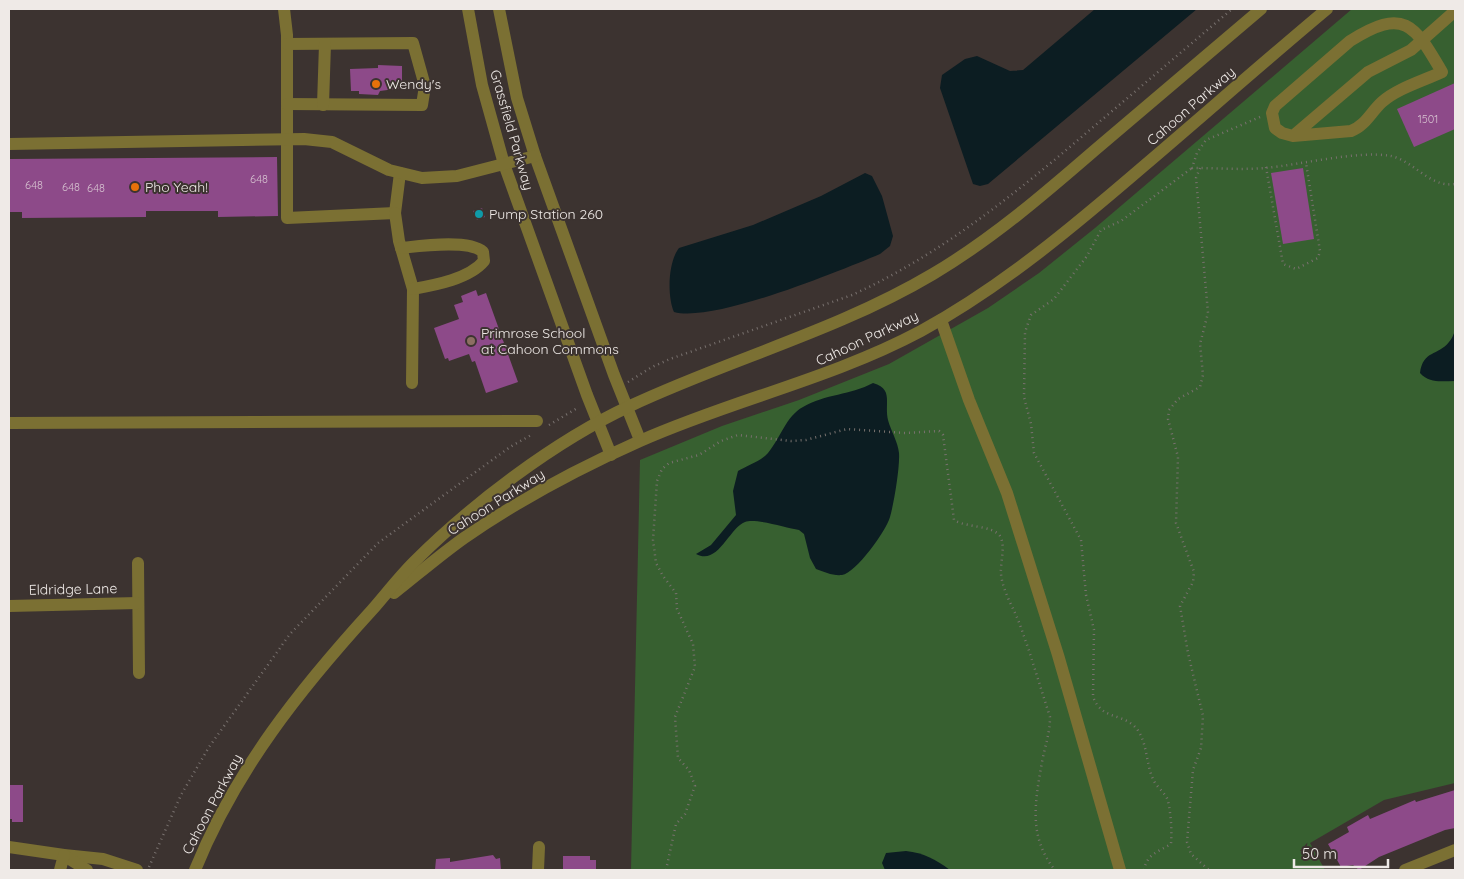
<svg xmlns="http://www.w3.org/2000/svg" width="1464" height="879" font-family="Quicksand,sans-serif">
	<rect width="100%" height="100%" fill="#3c3330"/>
	<polygon fill="#376030" points="1352,9 1455,9 1455,783 1384,800 1310,843 1325,870 631,870 640,460 722,426 799,400 889,364 988,308 1039,273 1095,228"/>
	<g fill="#0c1d22">
		<polygon points="1095,9 1197,9 988,184 980,186 973,184 940,88 942,75 965,59 977,56 1010,71 1023,70"/>
		<path d="M865,173L872,176L882,196L893,236L890,246L880,254C839,271 714,323 674,312C667,296 668,262 679,248L753,225L821,196Z"/>
		<path d="M1455,331V381C1442,381 1430,384 1420,373C1423,350 1438,356 1449,342C1452,339 1453,335 1455,331Z"/>
		<path d="M873,383C894,389 884,403 888,420C891,431 898,442 899,453C900,467 894,503 890,517C886,531 856,573 842,575C833,576 824,572 816,569L810,558L804,534L799,530C786,528 756,518 745,522C729,528 718,566 696,554L711,545L736,515L733,491L738,471C746,466 761,461 768,453C780,439 786,416 803,407C825,394 851,395 873,383Z"/>
		<path d="M906,851C924,853 935,859 950,870H885L882,863L886,853Z"/>
	</g>
	<g fill="#8d4a89">
		<polygon points="378,65 402,66 402,88 380,91 378,95 359,94 359,91 351,91 350,69 378,68"/>
		<polygon points="1455,83 1455,129 1414,147 1397,109"/>
		<polygon points="277,157 278,216 218,217 218,211 146,211 146,217 22,218 22,212 9,212 9,159"/>
		<polygon points="1303,168 1314,239 1283,244 1271,173"/>
		<polygon points="482,208 485,217 477,220 473,211"/>
		<polygon points="476,290 478,296 486,293 518,382 486,393 475,361 472,362 469,354 449,361 448,358 445,359 434,328 459,319 454,305 463,302 461,296"/>
		<polygon points="9,785 23,785 23,822 12,822 12,819 9,819"/>
		<polygon points="1455,790 1455,828 1445,830 1379,857 1359,870 1353,865 1341,867 1328,844 1349,832 1347,827 1368,815 1370,819 1415,800 1416,802"/>
		<polygon points="493,855 496,859 500,858 501,870 435,870 436,859 450,858 450,862"/>
		<polygon points="563,856 590,856 590,860 596,860 596,870 563,870"/>
	</g>
	<g fill="none" stroke-linecap="round" stroke-linejoin="round">
		<g stroke="#78716e" stroke-width="2.5" stroke-dasharray="1 4" stroke-linecap="butt">
			<path d="M1260,117L1206,140L1197,153L1192,168C1216,168 1241,170 1265,168C1299,165 1359,150 1391,156C1414,161 1430,188 1455,184"/>
			<polyline points="1266,167 1283,264 1296,269 1318,258 1320,251 1306,163"/>
			<polyline points="1200,168 1196,178 1208,313 1200,344 1203,375 1200,387 1178,399 1169,410 1168,419 1178,457 1176,523 1194,572 1193,582 1180,606 1188,653 1203,716 1201,748 1193,770 1187,842 1191,854 1209,870"/>
			<path d="M628,382L652,367L670,359L852,295C942,254 1016,193 1091,129C1138,89 1185,49 1232,9"/>
			<polyline points="549,425 579,407"/>
			<polyline points="149,867 181,795 209,747 290,634 378,543 510,447 533,434"/>
			<path d="M666,870L676,824L685,814L695,786L689,770L678,758L675,717L695,667L693,644L677,609L676,593L663,576L656,563L653,540L657,481L662,469L669,463L699,455L721,441L738,435L791,441L806,440L847,429L905,433L939,431L943,435L954,520C967,528 992,525 1000,536C1006,546 1000,563 1001,574C1003,593 1014,608 1020,625C1031,655 1040,686 1050,717C1050,733 1045,746 1042,762C1035,802 1028,837 1055,870"/>
			<path d="M1144,870C1147,854 1158,852 1171,844C1172,830 1171,815 1168,801C1166,793 1156,787 1153,779C1145,762 1148,738 1133,725C1118,713 1102,719 1093,697L1094,630L1086,595L1081,540L1034,453L1031,424L1024,397L1025,332L1031,315L1054,299L1087,256L1101,230L1121,221L1192,168"/>
		</g>
		<g stroke="#7b7033" stroke-width="12">
			<polyline points="284,9 287,35 287,218 395,213 400,173"/>
			<polyline points="468,9 482,85 504,164 587,395 611,455"/>
			<polyline points="499,9 517,98 535,156 614,375 640,440"/>
			<polyline points="287,44 413,43 425,86 422,105 287,104"/>
			<polyline points="323,105 325,44"/>
			<path d="M1293,136L1282,133L1275,128L1272,113L1275,106L1350,41C1404,7 1414,24 1442,72C1423,81 1398,88 1382,102C1371,112 1365,126 1351,131L1293,136L1368,72L1411,50L1455,11"/>
			<polyline points="9,144 304,139 332,142 389,170 422,178 457,176 535,156"/>
			<polyline points="395,213 399,241 413,289 412,383"/>
			<path d="M401,248C420,246 469,239 483,252L484,261C469,279 435,285 413,289"/>
			<polyline points="941,320 969,400 1007,493 1058,655 1120,870"/>
			<polyline points="9,423 537,421"/>
			<polyline points="138,563 139,673"/>
			<path d="M394,593C417,575 440,555 464,538C519,500 579,468 640,441C732,400 831,379 921,331C1003,286 1074,226 1145,165C1206,113 1266,60 1327,9"/>
			<polyline points="9,606 138,603"/>
			<polyline points="9,847 64,855 103,859 137,870"/>
			<polyline points="66,857 87,870"/>
			<polyline points="60,870 64,855"/>
			<path d="M195,870C236,769 300,689 372,610C386,594 399,577 414,562C472,504 555,441 630,406C730,359 837,331 933,274C992,239 1043,195 1095,150C1150,103 1205,56 1261,9"/>
			<polyline points="538,870 539,847"/>
			<polyline points="1405,870 1455,850"/>
		</g>
	</g>
	<g fill="#e8710a" stroke="#3c3330" stroke-width="2">
		<circle cx="376" cy="84" r="5"/>
		<circle cx="135" cy="187" r="5"/>
	</g>
	<circle fill="#0f9aa8" stroke="#3c3330" stroke-width="2" cx="479" cy="214" r="5"/>
	<circle fill="#8d6e63" stroke="#3c3330" stroke-width="2" cx="471" cy="341" r="5"/>
	<g text-anchor="middle" dominant-baseline="central" stroke-width="4" stroke-linejoin="round" paint-order="stroke">
		<g font-size="11" fill="#d6c2d0">
			<text x="1428" y="119">1501</text>
			<text x="259" y="179">648</text>
			<text x="34" y="185">648</text>
			<text x="71" y="187">648</text>
			<text x="96" y="188">648</text>
		</g>
		<g font-size="14" fill="#efeae7" stroke="#3c3330" text-anchor="start">
			<text x="386" y="84">Wendy's</text>
			<text x="145" y="187">Pho Yeah!</text>
			<text x="489" y="214">Pump Station 260</text>
			<text x="481" y="333">Primrose School<tspan x="481" dy="16">at Cahoon Commons</tspan></text>
		</g>
		<g font-size="14" fill="#efeae7" stroke="#3c3330">
			<text transform="translate(1191 106) rotate(-41)">Cahoon Parkway</text>
			<text transform="translate(512 130) rotate(74)">Grassfield Parkway</text>
			<text transform="translate(867 338) rotate(-25)">Cahoon Parkway</text>
			<text transform="translate(496 502) rotate(-32)">Cahoon Parkway</text>
			<text transform="translate(73 589) rotate(-1)">Eldridge Lane</text>
			<text transform="translate(212 804) rotate(-62)">Cahoon Parkway</text>
		</g>
	</g>
	<rect width="1464" height="879" fill="none" stroke="#efeae7" stroke-width="20"/>
	<path d="M1294 859v8h94v-8" fill="none" stroke="#efeae7" stroke-width="2.5"/>
	<text x="1302" y="859" font-size="15" fill="#efeae7" stroke="#3c3330" stroke-width="4" paint-order="stroke">50 m</text>
</svg>
